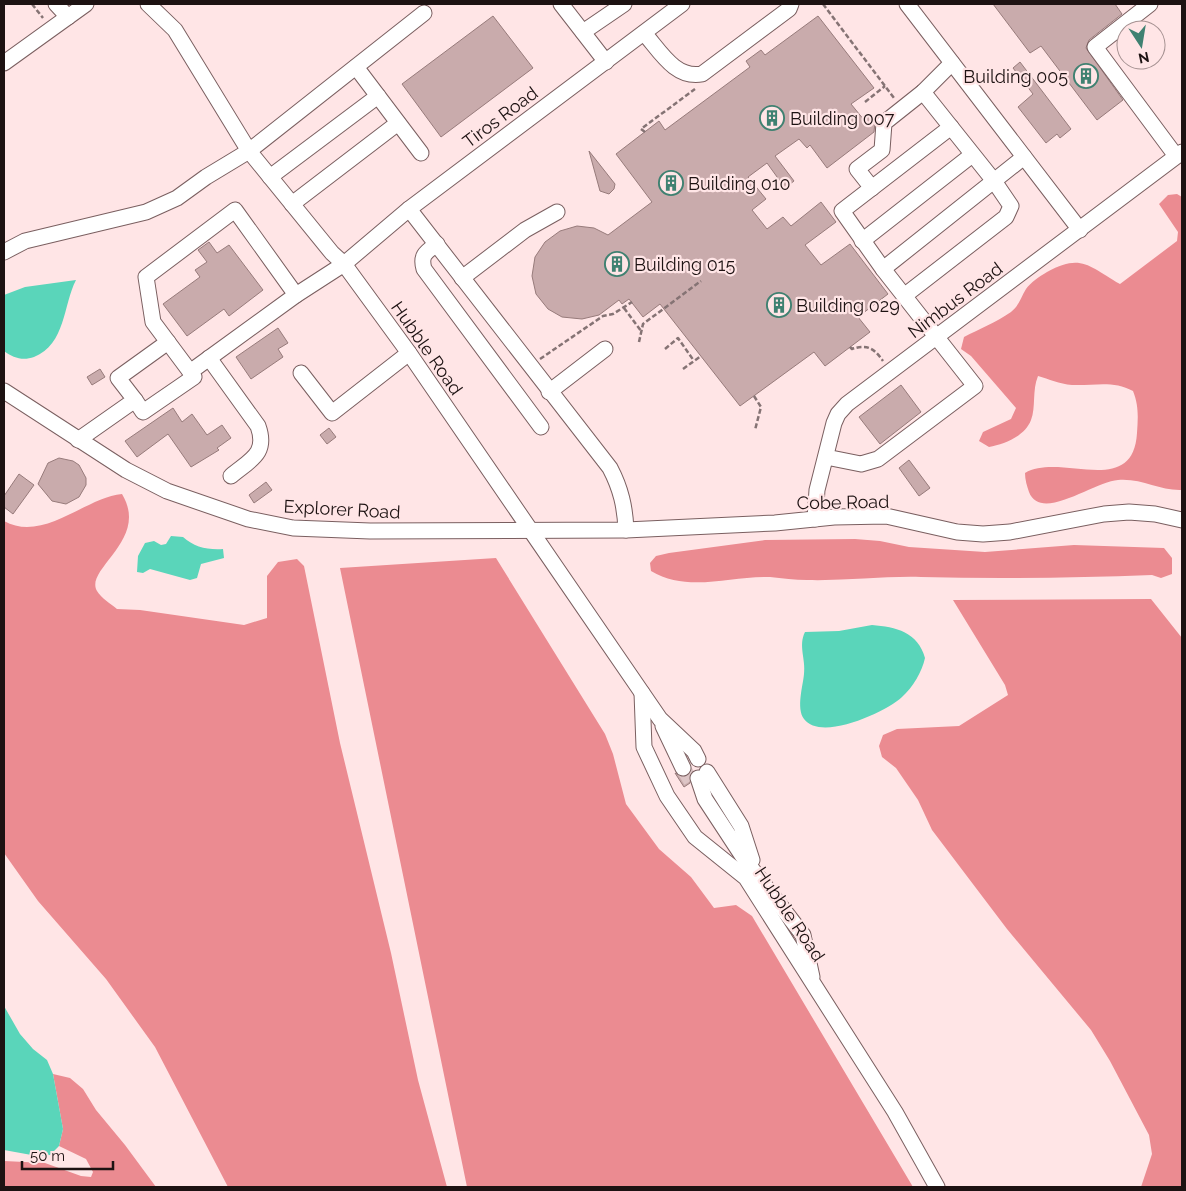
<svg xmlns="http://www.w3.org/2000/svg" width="1186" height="1191" font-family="Raleway,sans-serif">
	<rect width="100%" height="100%" fill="#ffe5e6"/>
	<g fill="#eb8b91">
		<path d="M1177,194L1182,197V490C1160,491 1142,478 1118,480C1095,481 1041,523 1029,492C1027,486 1025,480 1025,473C1061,452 1133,499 1137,433C1138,418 1139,406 1133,391C1113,380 1094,386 1072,385C1059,384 1049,379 1038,376C1032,390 1036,408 1031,420C1025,436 1005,444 989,447L979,441L983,432L1011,419L1016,408L971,356L961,349L964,337C979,329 997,322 1011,312C1019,306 1021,297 1026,289C1030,283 1040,276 1047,272C1081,253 1089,266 1120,284L1177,241L1178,232L1159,204L1168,195Z"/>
		<path d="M122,494C150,540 84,569 97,591C101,598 111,604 117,609L140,610L244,625L267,618V576L278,562L297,559L304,566L340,743L391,953L418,1080L447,1187H228L155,1047L106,979L38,901L4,853V521C43,543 84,498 122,494Z"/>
		<path d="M855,539L880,541L909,547L985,552L1074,545L1164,548L1172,558V574L1161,578L1152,575C1075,578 998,579 921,577C883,576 845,581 807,580C795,580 782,578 770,577C729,576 688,593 651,571L650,563L656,556L669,553L765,540Z"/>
		<polygon points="496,558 605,734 613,754 626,804 659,849 691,877 714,908 736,905 752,916 913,1187 467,1187 340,568"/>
		<polygon points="1151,599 1182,638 1182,1187 1141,1187 1152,1154 1149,1135 1110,1061 1091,1030 1007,929 932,830 918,800 896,768 882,757 879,746 883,735 897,729 959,726 1008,695 1005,685 953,600"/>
		<polygon points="53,1074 70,1078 83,1089 96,1110 125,1145 156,1187 4,1187 4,1161 45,1163 81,1176 91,1177 93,1172 86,1159 59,1146 63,1129"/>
	</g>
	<g fill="#5ad5ba">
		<path d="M76,280C63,305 66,344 34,357C23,361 13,358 4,351V295L25,287Z"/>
		<path d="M171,536L183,537C194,547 207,550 223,549L224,558L201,564L197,578L190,580L150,569L143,573L137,572L138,556L145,543L154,541L161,545L166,544Z"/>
		<path d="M872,625C896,627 918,632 925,658C922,672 913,687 902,697C886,712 821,742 804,719C796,708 803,686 804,674C806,659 798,646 805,632L839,631Z"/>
		<polygon points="4,1006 20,1034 33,1049 47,1060 53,1074 63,1129 59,1146 50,1155 37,1156 4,1150"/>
	</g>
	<g fill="#c9abac" stroke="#977b7b">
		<polygon points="993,4 1115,4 1122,14 1089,40 1086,48 1123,100 1097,120 1041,46 1030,53"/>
		<polygon points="493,16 533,68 441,137 402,84"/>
		<polygon points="818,16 874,88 851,104 864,120 870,116 875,122 874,132 827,168 810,145 807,148 799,139 775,156 794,181 785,188 767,163 748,177 766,199 752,210 767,229 783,217 791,226 821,202 836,222 805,245 821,265 850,244 888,294 858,317 870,332 825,366 814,352 740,406 660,304 643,317 629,299 622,304 619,300 599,315 582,319 562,317 548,309 536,294 532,276 535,257 545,242 560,231 577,226 594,228 608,235 652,202 616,154 659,121 665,130 750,67 746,61 761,50 765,55"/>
		<polygon points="1020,62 1071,129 1060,138 1057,134 1046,143 1018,107 1033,94 1013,68"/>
		<polygon points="589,151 615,184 614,189 609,194 600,191"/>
		<polygon points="209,242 217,253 229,245 263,290 229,316 224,309 187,336 163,304 200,277 195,270 207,262 198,250"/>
		<polygon points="278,328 288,343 278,349 283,357 251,379 236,357"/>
		<polygon points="100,369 105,377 92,385 87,377"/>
		<polygon points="901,385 921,412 880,444 859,417"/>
		<polygon points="173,408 182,422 192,414 207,435 222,425 231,438 217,448 219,450 191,467 168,434 137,457 125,441"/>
		<polygon points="329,428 336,437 327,444 320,435"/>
		<polygon points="59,458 73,461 79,465 86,478 86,485 79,497 66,504 52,501 38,484 48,463"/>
		<polygon points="909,460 930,488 919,496 899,468"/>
		<polygon points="19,474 34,485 13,514 4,507 4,496"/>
		<polygon points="266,482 272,490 254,503 249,495"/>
		<polygon points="675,773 683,777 690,774 690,783 684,787"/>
	</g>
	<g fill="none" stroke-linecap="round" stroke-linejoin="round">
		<polyline stroke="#ddc5c6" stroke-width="15" stroke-dasharray="15 8" stroke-linecap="butt" points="683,768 691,781"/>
		<defs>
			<g id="minor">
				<polyline points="56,4 68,17"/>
				<polyline points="148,4 175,30 249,151 332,253 344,264 409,353 660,719 694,751 698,759"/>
				<polyline points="561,4 606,62"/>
				<polyline points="907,4 1080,230"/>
				<polyline points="1150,4 1095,47 1176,156"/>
				<polyline points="583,32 624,4"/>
				<path d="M644,33C660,51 675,79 702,74L789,9L791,4"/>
				<polyline points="4,63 86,4"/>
				<polyline points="356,67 421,153"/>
				<polyline points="270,177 378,96"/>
				<polyline points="872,188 857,169 882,150 884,123 923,92 952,63"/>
				<polyline points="292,204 398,123"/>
				<path d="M409,209L610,468C621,489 625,507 626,530"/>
				<polyline points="862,241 972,155"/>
				<path d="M437,244C426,252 420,255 424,269L541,427"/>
				<polyline points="4,252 25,241 146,212 177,198 206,177 249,151 424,13"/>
				<polyline points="883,269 1024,157"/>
				<polyline points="462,278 525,230 557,212"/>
				<polyline points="904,296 1006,217 1011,206 994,181 923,92"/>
				<path d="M209,358L258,426C268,454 250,460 231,476"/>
				<polyline points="190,372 296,295 344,264 409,209 682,4"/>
				<polyline points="301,373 332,413 409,353"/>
				<polyline points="4,391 126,470 167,491 248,519 293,528 370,531 626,530 775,523 834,517 886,516 957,532 983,534 1010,532 1104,514 1129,512 1155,514 1182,520"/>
				<polyline points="549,392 605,349"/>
				<polyline points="135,400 143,412 194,377 153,322 146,277 235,210 296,295"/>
				<polyline points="78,440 135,400 118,378 168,342"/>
				<polyline points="826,457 861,464 878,459 975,386 883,269 842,211 951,127"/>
				<polyline points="815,519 817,490 834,423 838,414 847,404 1182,152"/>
				<polyline points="642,693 644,747 667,796 695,837 746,878 895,1112 937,1187"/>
				<polyline points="663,726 683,768"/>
				<polyline points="707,772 741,826 752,860"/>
				<polyline points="698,778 705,799 745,860 803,935 812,977"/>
			</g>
		</defs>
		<use href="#minor" stroke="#7a5f60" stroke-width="17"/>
		<g stroke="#857374" stroke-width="2.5" stroke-dasharray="5 2.5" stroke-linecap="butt">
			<polyline points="32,4 43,18"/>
			<polyline points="823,4 894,98"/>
			<polyline points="865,102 885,86"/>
			<polyline points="645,132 641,129 695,89"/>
			<polyline points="624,308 641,331"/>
			<polyline points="639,342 643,324 701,281"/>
			<path d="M850,347L852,349C867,344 874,348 883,361"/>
			<polyline points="665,349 678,338 694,361"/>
			<polyline points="540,359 603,316 613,314 632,302"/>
			<polyline points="683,369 701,356"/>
			<polyline points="754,396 761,407 755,430"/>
		</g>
		<use href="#minor" stroke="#fff" stroke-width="15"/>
	</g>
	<defs>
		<symbol id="building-ring" viewBox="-11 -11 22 22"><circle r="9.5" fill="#ffe5e6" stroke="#3f8171" stroke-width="1.5"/><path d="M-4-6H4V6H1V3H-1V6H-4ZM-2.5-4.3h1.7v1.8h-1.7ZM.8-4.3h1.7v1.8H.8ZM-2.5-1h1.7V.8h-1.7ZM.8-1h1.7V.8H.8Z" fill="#3f8171"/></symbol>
	</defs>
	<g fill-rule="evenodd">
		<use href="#building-ring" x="1072" y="62" width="28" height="28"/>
		<use href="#building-ring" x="758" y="104" width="28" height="28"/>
		<use href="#building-ring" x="657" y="169" width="28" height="28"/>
		<use href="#building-ring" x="603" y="250" width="28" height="28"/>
		<use href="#building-ring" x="765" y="291" width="28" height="28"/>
	</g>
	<g text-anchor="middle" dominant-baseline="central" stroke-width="4.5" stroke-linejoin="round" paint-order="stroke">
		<g font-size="18" fill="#1d1212" stroke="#ffe5e6" text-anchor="start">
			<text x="1068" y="76" text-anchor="end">Building 005</text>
			<text x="790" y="118">Building 007</text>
			<text x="688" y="183">Building 010</text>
			<text x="634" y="264">Building 015</text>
			<text x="796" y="305">Building 029</text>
		</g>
		<g font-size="18" fill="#1d1212" stroke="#ffe5e6">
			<text transform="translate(500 117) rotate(-37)">Tiros Road</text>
			<text transform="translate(955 300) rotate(-37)">Nimbus Road</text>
			<text transform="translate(427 348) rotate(55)">Hubble Road</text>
			<text transform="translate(843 502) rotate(-1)">Cobe Road</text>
			<text transform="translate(342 509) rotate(3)">Explorer Road</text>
			<text transform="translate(790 914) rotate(56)">Hubble Road</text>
		</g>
	</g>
	<rect width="1186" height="1191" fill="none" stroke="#1d1212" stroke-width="10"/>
	<g transform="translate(1141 45) rotate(168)"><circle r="24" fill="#ffe5e6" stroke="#a59191"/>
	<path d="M0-4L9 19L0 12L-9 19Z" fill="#3f8171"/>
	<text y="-8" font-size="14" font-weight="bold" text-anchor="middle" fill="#1d1212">N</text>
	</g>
	<path d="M22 1161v8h91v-8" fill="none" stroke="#1d1212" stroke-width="2.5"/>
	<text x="30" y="1161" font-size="15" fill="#1d1212" stroke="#ffe5e6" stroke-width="4" paint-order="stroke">50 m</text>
</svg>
